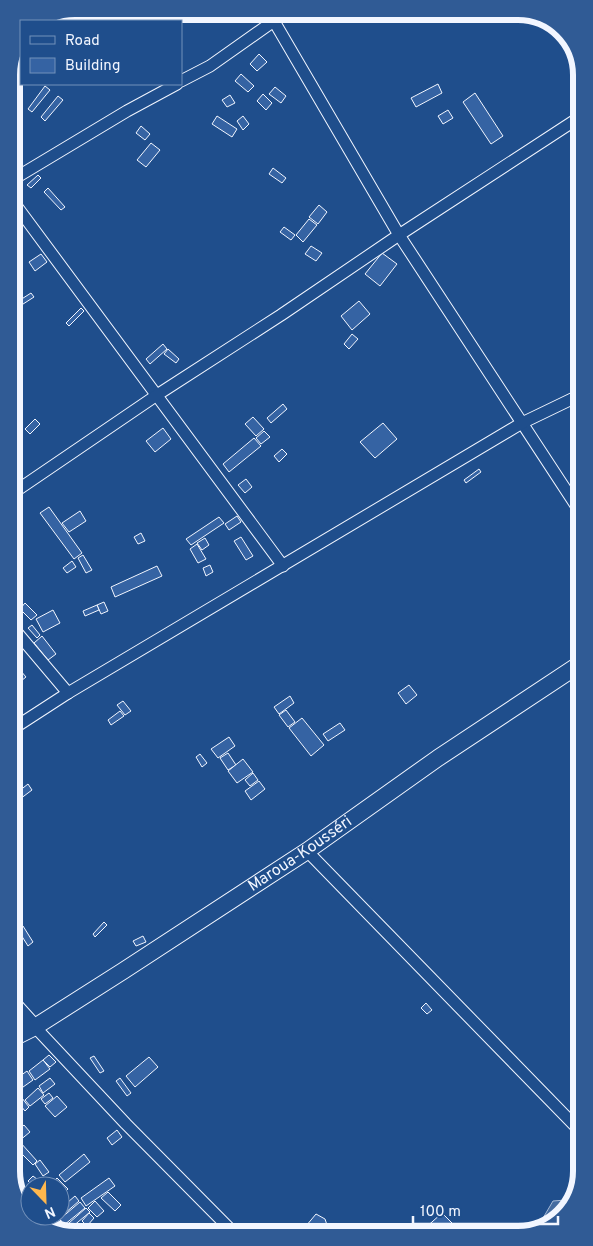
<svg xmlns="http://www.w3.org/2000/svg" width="593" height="1246" font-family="Overpass,sans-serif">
	<rect width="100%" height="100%" fill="#1f4e8c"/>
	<polygon fill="#446ba0" stroke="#a8bbd7" points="566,1200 571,1205 571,1207 542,1230 536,1230 553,1201"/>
	<g fill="#3563a3" stroke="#f2f6ff">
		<polygon points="259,54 267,62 257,71 250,64"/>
		<polygon points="241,74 254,86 248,92 235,81"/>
		<polygon points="438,84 442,93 416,107 411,98"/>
		<polygon points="45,86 50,90 32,112 28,109"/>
		<polygon points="275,87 286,96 281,103 269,94"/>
		<polygon points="475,93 503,136 491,144 463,102"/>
		<polygon points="263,94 272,103 266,110 257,101"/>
		<polygon points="230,95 235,103 227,107 222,100"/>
		<polygon points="58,96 63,100 45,121 41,117"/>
		<polygon points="448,110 453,118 443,124 438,116"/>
		<polygon points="217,116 237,129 232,137 212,124"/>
		<polygon points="243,116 249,124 243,130 237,121"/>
		<polygon points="141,126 150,134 145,140 136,133"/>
		<polygon points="151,143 160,150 146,167 137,160"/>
		<polygon points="273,168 286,178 282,183 269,174"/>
		<polygon points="38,175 41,178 31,188 27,185"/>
		<polygon points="48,188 65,207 61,210 44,192"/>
		<polygon points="319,205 327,212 318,224 309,217"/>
		<polygon points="309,219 317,225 303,242 296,235"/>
		<polygon points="284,227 295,235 291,240 280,232"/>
		<polygon points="311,246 322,253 316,261 305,254"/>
		<polygon points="382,253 397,264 380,286 365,274"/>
		<polygon points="41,254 47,262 35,271 29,262"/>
		<polygon points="16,262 21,269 12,275 12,265"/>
		<polygon points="31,293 34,297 20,306 17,302"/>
		<polygon points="359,301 370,314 352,330 341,316"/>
		<polygon points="81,308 84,311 69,326 66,323"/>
		<polygon points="352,334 358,339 349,349 344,344"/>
		<polygon points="163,344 167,349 150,364 146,359"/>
		<polygon points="168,349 179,359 176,363 164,354"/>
		<polygon points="283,404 287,409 271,423 267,418"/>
		<polygon points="253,417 264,429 256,436 245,424"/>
		<polygon points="35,419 40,424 30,434 25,429"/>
		<polygon points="383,423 397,439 375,458 360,442"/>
		<polygon points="163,428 171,439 155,452 146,441"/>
		<polygon points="264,431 270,437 261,444 256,438"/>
		<polygon points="254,438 261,446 229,472 223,464"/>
		<polygon points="282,449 287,454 279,462 274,456"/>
		<polygon points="479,469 481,472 466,483 464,480"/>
		<polygon points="246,479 252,487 245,493 238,485"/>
		<polygon points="49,507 82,553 74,559 40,513"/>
		<polygon points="80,511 86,521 69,532 62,523"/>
		<polygon points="237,516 241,522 229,530 225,524"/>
		<polygon points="219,517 224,523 191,545 186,539"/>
		<polygon points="141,533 145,541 138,544 134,537"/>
		<polygon points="241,537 253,556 246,560 234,541"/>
		<polygon points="205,538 209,545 202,550 197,543"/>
		<polygon points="197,544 206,559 198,563 190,549"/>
		<polygon points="83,555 92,570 86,573 78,558"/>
		<polygon points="72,561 76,567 67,573 63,568"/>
		<polygon points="210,565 213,572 206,576 203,568"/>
		<polygon points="157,566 162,576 115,597 111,587"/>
		<polygon points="104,602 108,611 101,614 97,605"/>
		<polygon points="25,603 37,615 31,620 20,609"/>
		<polygon points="97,605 99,610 85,616 83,611"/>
		<polygon points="53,610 60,623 43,632 36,619"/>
		<polygon points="32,625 40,635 37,638 28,628"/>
		<polygon points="42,636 56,654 48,660 34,643"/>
		<polygon points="20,670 26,677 16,685 14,682 14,675"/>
		<polygon points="409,685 417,695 406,704 398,693"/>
		<polygon points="290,696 294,703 279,714 274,707"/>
		<polygon points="123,701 131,711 125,715 117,705"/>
		<polygon points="286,710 295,722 288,727 279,715"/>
		<polygon points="120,711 124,716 111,725 108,720"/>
		<polygon points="302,718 324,745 311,756 289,728"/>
		<polygon points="340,723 345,730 328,741 323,734"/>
		<polygon points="229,737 235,746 218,758 211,749"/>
		<polygon points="228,753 236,765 228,770 220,758"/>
		<polygon points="200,754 207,763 202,767 196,757"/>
		<polygon points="243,759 253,772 237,783 228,771"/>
		<polygon points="253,773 258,780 250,786 245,780"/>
		<polygon points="259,781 265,789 251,800 245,791"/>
		<polygon points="28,784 32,790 16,802 14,795"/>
		<polygon points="104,922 107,925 95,937 93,934"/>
		<polygon points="23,926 33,942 28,946 18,930"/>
		<polygon points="143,936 146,942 136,946 133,941"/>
		<polygon points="426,1003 432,1010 427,1014 421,1008"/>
		<polygon points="49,1055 56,1062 50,1067 43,1060"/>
		<polygon points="94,1056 104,1071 100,1073 90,1058"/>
		<polygon points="149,1057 158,1067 135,1087 126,1076"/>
		<polygon points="43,1060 50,1069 35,1080 29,1071"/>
		<polygon points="27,1071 33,1080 16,1092 16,1079"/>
		<polygon points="50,1078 55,1084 43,1093 39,1086"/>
		<polygon points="120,1078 131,1093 127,1096 116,1081"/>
		<polygon points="38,1088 44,1095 30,1106 25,1100"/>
		<polygon points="18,1093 29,1107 25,1111 16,1100 16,1094"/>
		<polygon points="49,1093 53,1098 45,1104 41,1099"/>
		<polygon points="57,1096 67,1107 55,1117 45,1106"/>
		<polygon points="24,1125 30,1132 19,1141 16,1137 16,1132"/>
		<polygon points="117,1130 122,1137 112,1145 107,1138"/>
		<polygon points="20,1142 37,1161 33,1165 16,1148 16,1146"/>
		<polygon points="84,1154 90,1162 65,1182 59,1175"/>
		<polygon points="40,1160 49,1172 43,1176 35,1164"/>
		<polygon points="33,1176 43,1184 41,1186 33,1186 28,1181"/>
		<polygon points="57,1178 68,1189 62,1195 60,1193 60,1186 53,1186 51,1184"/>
		<polygon points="109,1178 115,1186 86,1206 81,1198"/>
		<polygon points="108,1192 121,1205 115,1211 101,1198"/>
		<polygon points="75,1196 79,1201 64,1214 60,1209"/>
		<polygon points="95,1201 104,1211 97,1217 88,1208"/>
		<polygon points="80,1202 85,1208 64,1225 60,1219"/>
		<polygon points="86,1208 90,1212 72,1227 69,1223"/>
		<polygon points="89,1213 94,1218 87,1226 82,1221"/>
		<polygon points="442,1213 460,1231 425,1231 423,1230"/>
		<polygon points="316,1214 325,1219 328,1228 326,1230 326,1232 301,1232"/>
		<polygon points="51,1216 56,1216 61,1221 53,1228 46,1220"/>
		<polygon points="99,1226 104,1234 86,1234"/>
	</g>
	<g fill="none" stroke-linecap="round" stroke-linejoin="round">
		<defs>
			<g id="minor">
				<polyline points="268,11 399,235 579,510"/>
				<polyline points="181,81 210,66 288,11"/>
				<polyline points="12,180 127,111 177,84"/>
				<polyline points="12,200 283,566"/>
				<polyline points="13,493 157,395 281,315 399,235 577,119"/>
				<polyline points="14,629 68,693"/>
				<polyline points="14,728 68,693 522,423 578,396"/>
				<polyline points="307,851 582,1133"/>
				<polyline points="35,1027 126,1124 234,1233"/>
			</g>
			<polyline id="major" points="15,1005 35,1027"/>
			<g id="highway">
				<path id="s1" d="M15,1037L35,1027L123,971L307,851L438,758L580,664"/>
			</g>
		</defs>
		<use href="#minor" stroke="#f2f6ff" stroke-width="13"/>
		<use href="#major" stroke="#f2f6ff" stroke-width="16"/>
		<use href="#highway" stroke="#f2f6ff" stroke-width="18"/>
		<use href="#minor" stroke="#1f4e8c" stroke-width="11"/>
		<use href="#major" stroke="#1f4e8c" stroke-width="14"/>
		<use href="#highway" stroke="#1f4e8c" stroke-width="16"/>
	</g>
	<g text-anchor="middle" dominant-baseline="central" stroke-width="4" stroke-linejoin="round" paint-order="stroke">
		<g font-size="16" fill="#f2f6ff" stroke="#1f4e8c">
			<text stroke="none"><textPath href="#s1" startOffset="339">Maroua-Kousséri</textPath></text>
		</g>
	</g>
	<path d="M0 0H593V1246H0ZM75 20H518A55 55 0 0 1 573 75V1171A55 55 0 0 1 518 1226H75A55 55 0 0 1 20 1171V75A55 55 0 0 1 75 20Z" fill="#305b95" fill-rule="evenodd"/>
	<path fill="none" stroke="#f2f6ff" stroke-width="6" d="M75 20H518A55 55 0 0 1 573 75V1171A55 55 0 0 1 518 1226H75A55 55 0 0 1 20 1171V75A55 55 0 0 1 75 20Z"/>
	<rect x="20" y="20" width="162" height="65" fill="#1f4e8c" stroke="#7391ba"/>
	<rect x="30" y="36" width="25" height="8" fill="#1f4e8c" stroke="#7391ba"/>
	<text x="65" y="45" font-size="15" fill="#f2f6ff">Road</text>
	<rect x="30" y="58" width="25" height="15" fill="#3563a3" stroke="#7391ba"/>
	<text x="65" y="70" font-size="15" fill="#f2f6ff">Building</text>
	<g transform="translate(45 1201) rotate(157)"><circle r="24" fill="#1f4e8c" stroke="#7391ba"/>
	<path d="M0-4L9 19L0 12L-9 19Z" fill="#ffb74d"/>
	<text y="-8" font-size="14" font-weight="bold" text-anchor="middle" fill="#f2f6ff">N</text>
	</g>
	<path d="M413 1216v8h145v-8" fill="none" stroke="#f2f6ff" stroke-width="2.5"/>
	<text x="420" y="1216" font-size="15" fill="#f2f6ff" stroke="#1f4e8c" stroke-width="4" paint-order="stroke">100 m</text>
</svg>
